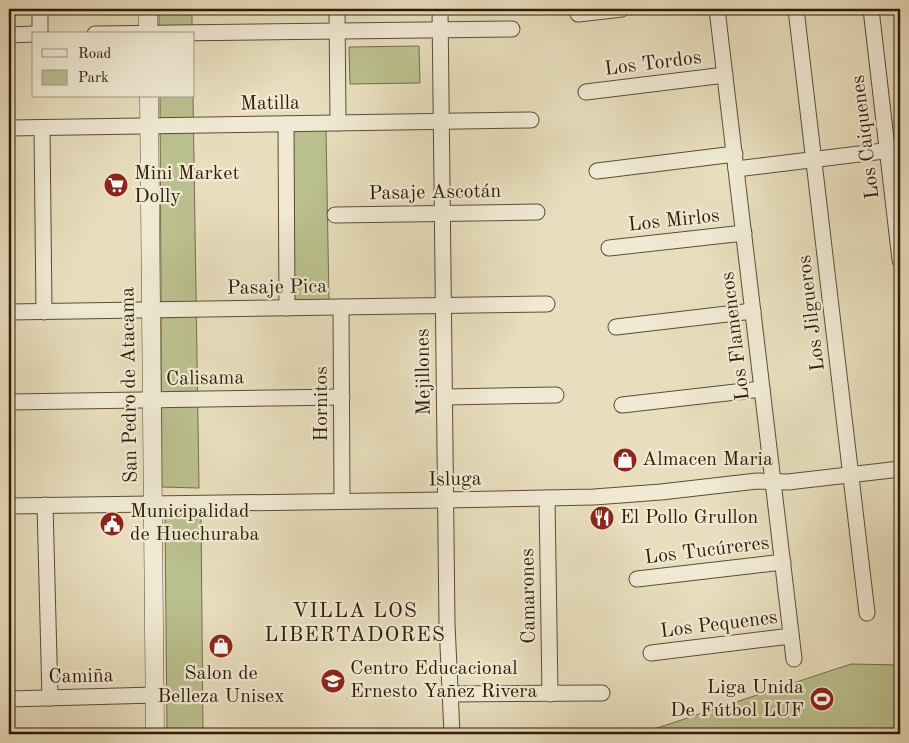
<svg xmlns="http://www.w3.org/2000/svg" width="909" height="743" font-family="'Old Standard TT',serif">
	<rect width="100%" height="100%" fill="#e8debd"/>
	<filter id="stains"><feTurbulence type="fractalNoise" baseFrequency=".004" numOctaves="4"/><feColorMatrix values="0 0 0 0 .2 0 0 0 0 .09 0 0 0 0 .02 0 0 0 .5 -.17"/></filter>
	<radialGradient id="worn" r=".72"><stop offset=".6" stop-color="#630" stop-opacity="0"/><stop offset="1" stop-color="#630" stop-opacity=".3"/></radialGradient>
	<g fill="#bac08e" stroke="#766d4a">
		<rect x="159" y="9" width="33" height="25"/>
		<polygon points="419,46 420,83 350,84 349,47"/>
		<polygon points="160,96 193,96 199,488 162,487"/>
		<polygon points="326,129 329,301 290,302 287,130"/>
		<polygon points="165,517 201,517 203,734 167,734"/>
		<polygon points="851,664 900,665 900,734 639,734"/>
	</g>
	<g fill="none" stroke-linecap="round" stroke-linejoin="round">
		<defs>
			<g id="minor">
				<polyline points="40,9 40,34"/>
				<polyline points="337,9 338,123"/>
				<polyline points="440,9 447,624 452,734"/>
				<polyline points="717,9 794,659"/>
				<polyline points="796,9 867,613"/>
				<polyline points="871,9 900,260"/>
				<polyline points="578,14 622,9"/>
				<polyline points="95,34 512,29"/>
				<polyline points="9,35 34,34"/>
				<polyline points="586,92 725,75"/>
				<polyline points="286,124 287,308"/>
				<polyline points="9,128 531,120"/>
				<polyline points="42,128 44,312"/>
				<polyline points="736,169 900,149"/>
				<polyline points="597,171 735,154"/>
				<polyline points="335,215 537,212"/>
				<polyline points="609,248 744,233"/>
				<polyline points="341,307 342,501"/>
				<polyline points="9,312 547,304"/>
				<polyline points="616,327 753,311"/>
				<polyline points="445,397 556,395"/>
				<polyline points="9,402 342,397"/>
				<polyline points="622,405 762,389"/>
				<polyline points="547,498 550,694"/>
				<polyline points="45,505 50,698"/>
				<polyline points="9,506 446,500 594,497 661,492 757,481 788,482 900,469"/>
				<polyline points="637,579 783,562"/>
				<polyline points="651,653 791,636"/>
				<polyline points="450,694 602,693"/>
				<polyline points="9,699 155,695"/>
			</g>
			<g id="tertiary">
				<polyline points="148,9 148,34"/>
				<polyline points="149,96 155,734"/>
			</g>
		</defs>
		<use href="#minor" stroke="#5f4b34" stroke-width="17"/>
		<use href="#tertiary" stroke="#5f4b34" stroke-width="19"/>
		<use href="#minor" stroke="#f0ead4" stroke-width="15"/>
		<use href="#tertiary" stroke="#f0ead4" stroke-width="18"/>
	</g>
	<defs>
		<symbol id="supermarket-disc" viewBox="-11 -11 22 22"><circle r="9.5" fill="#8f2418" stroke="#f0ead4"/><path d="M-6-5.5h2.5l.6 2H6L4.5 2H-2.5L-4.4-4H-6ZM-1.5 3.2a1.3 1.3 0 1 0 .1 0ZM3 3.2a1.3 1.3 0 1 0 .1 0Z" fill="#fff"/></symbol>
		<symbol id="shop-disc" viewBox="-11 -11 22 22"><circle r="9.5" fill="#8f2418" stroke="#f0ead4"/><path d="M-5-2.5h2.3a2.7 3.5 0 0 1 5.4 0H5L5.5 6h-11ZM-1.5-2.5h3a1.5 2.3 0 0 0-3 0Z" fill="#fff"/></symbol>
		<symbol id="restaurant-disc" viewBox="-11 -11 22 22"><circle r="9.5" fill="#8f2418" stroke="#f0ead4"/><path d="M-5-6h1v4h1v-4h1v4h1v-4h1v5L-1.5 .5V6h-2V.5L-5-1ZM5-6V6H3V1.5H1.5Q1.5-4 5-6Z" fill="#fff"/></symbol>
		<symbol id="civic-disc" viewBox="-11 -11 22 22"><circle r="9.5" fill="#8f2418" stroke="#f0ead4"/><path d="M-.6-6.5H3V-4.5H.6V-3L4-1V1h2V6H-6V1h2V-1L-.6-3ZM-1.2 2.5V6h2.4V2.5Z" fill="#fff"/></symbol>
		<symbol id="school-disc" viewBox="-11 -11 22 22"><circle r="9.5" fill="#8f2418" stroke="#f0ead4"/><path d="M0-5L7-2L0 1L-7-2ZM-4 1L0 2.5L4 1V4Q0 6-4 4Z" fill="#fff"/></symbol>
		<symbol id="stadium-disc" viewBox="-11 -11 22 22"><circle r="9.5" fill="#8f2418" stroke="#f0ead4"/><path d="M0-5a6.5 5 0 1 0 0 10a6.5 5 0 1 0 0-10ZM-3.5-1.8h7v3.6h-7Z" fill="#fff"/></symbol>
	</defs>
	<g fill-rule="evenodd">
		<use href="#supermarket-disc" x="102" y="171" width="28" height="28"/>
		<use href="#shop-disc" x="611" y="446" width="28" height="28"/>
		<use href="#restaurant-disc" x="588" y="504" width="28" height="28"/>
		<use href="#civic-disc" x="98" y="510" width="28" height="28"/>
		<use href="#shop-disc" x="207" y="632" width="28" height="28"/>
		<use href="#school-disc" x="319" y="667" width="28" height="28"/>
		<use href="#stadium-disc" x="808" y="685" width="28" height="28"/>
	</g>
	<g text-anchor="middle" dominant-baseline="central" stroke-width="4.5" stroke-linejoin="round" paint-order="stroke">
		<g font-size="20" fill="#311a07" stroke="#f0ead4">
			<text transform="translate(653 64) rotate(-7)">Los Tordos</text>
			<text transform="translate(270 104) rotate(-1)">Matilla</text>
			<text transform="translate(866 137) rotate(-97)">Los Caiquenes</text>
			<text transform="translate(435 193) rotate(-1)">Pasaje Ascotán</text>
			<text transform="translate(674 221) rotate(-6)">Los Mirlos</text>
			<text transform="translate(277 288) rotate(-1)">Pasaje Pica</text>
			<text transform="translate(812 313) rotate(-97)">Los Jilgueros</text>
			<text transform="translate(736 336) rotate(-97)">Los Flamencos</text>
			<text transform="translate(424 372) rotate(-91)">Mejillones</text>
			<text transform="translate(205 379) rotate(-1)">Calisama</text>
			<text transform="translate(130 385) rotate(-91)">San Pedro de Atacama</text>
			<text transform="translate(322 404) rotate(-90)">Hornitos</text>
			<text transform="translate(455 480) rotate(-1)">Isluga</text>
			<text transform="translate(707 551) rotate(-7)">Los Tucúreres</text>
			<text transform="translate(529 596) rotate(-91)">Camarones</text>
			<text transform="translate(719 625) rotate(-7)">Los Pequenes</text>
			<text transform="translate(81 677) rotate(-1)">Camiña</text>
		</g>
		<g font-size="20" fill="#311a07" stroke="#f0ead4" text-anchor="start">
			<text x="134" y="174">Mini Market<tspan x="134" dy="23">Dolly</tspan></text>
			<text x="642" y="460">Almacen Maria</text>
			<text x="130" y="512">Municipalidad<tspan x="130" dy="23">de Huechuraba</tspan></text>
			<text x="620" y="518">El Pollo Grullon</text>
			<text x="350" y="669">Centro Educacional<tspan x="350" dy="23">Ernesto Yañez Rivera</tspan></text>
			<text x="221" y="674" text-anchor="middle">Salon de<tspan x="221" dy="23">Belleza Unisex</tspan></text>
			<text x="804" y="688" text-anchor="end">Liga Unida<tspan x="804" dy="23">De Fútbol LUF</tspan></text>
		</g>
		<g font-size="21" letter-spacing="1" fill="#311a07" stroke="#f0ead4">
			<text x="355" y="611">VILLA LOS<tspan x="355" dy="24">LIBERTADORES</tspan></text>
		</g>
	</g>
	<rect width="909" height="743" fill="none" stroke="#e8debd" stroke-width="30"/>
	<rect x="10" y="10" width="889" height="723" fill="none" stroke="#311a07" stroke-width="2.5"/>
	<rect x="15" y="15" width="879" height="713" fill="none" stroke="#311a07"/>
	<rect x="32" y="32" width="162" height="65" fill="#f0ead4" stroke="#a49782"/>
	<rect x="42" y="49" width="25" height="8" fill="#f0ead4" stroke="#a49782"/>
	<text x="78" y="58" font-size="15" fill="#311a07">Road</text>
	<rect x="42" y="70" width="25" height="15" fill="#bac08e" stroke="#a49782"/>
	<text x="78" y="82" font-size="15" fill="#311a07">Park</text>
	<rect width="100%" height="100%" filter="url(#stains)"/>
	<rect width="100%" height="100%" fill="url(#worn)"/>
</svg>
